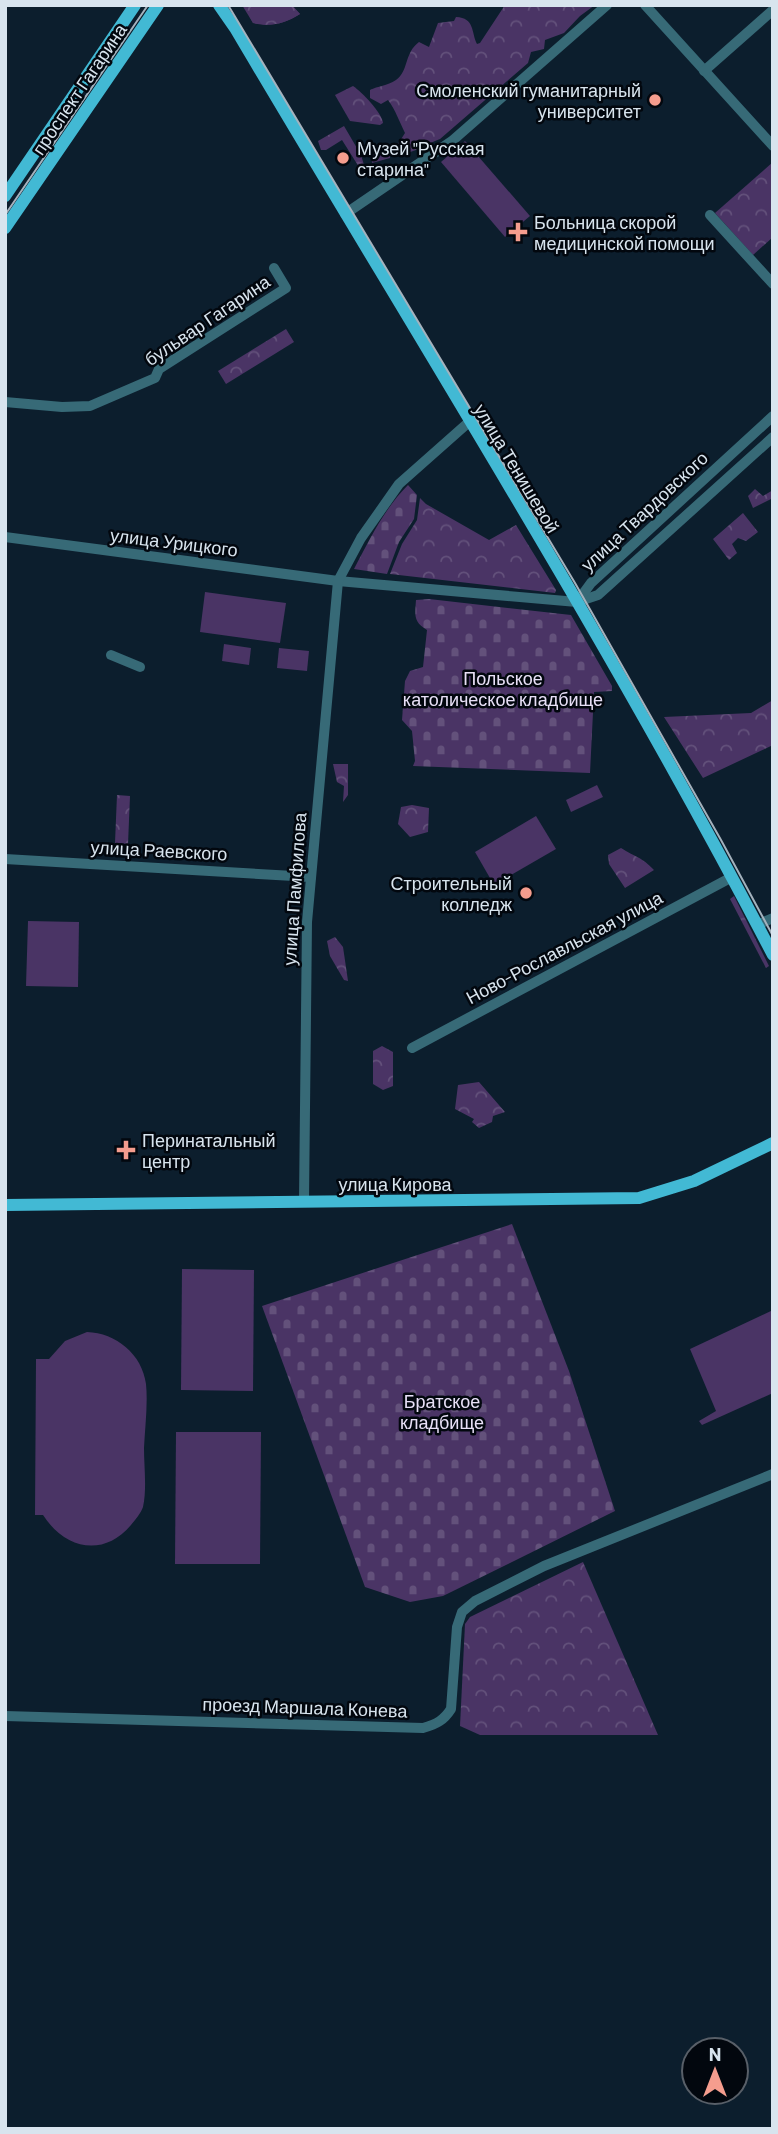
<svg xmlns="http://www.w3.org/2000/svg" width="778" height="2134" font-family="Barlow,sans-serif">
	<defs>
		<pattern id="forest-crowns" width="20" height="18" patternUnits="userSpaceOnUse" patternTransform="scale(1.75)"><rect width="20" height="18" fill="#4a3465"/><path d="M2 6a3 3 0 1 1 6 0M12 15a3 3 0 1 1 6 0" fill="none" stroke="#63517b"/></pattern>
		<pattern id="cemetery-stones" width="16" height="16" patternUnits="userSpaceOnUse" patternTransform="scale(1.75)"><rect width="16" height="16" fill="#4a3465"/><path d="M2 7V4a2 2 0 0 1 4 0v3zM10 15v-3a2 2 0 0 1 4 0v3z" fill="#63517b"/></pattern>
	</defs>
	<rect width="100%" height="100%" fill="#0c1e2d"/>
	<g fill="#4a3465">
		<path d="M242,5H292L300,14C284,24 271,27 253,23Z"/>
		<polygon points="465,141 530,216 505,237 441,162"/>
		<polygon points="205,592 286,603 280,643 200,632"/>
		<polygon points="224,644 251,648 249,665 222,661"/>
		<polygon points="279,648 309,651 307,671 277,668"/>
		<polygon points="597,785 603,797 571,812 566,800"/>
		<polygon points="536,816 556,849 494,885 475,852"/>
		<polygon points="28,921 79,922 78,987 26,986"/>
		<polygon points="182,1269 254,1270 253,1391 181,1390"/>
		<polygon points="773,1310 773,1393 702,1425 699,1421 716,1411 690,1349"/>
		<path d="M87,1332C116,1333 142,1354 146,1384C148,1404 145,1427 144,1448C144,1466 147,1489 143,1507C141,1513 135,1520 131,1525C103,1558 65,1549 43,1515H35L36,1359H49L65,1341Z"/>
		<polygon points="176,1432 261,1432 260,1564 175,1564"/>
	</g>
	<g fill="url(#forest-crowns)">
		<path d="M244,5H254L260,16L268,21L285,18L289,7L292,6L300,14C284,24 271,27 253,23Z"/>
		<path d="M505,5H595L580,16L564,33L545,40L544,49L531,52L528,63L440,139C425,144 413,155 397,153L398,144L405,133C399,121 396,111 388,100L381,104L370,98V90C378,86 387,86 396,80C409,71 404,53 419,42L429,47L438,23L454,21L456,17C475,18 471,32 477,44L480,43Z"/>
		<path d="M353,86C362,92 382,113 383,123L380,125L350,121L335,95Z"/>
		<polygon points="344,126 361,155 364,165 359,167 342,140 326,150 321,150 318,141"/>
		<polygon points="377,148 386,156 390,156 390,158 372,163 371,149"/>
		<polygon points="773,162 773,237 753,255 715,213"/>
		<polygon points="286,329 294,342 226,384 218,371"/>
		<polygon points="755,489 763,496 773,490 773,498 753,508 748,496"/>
		<polygon points="420,498 426,504 489,540 516,525 556,590 555,593 390,574 402,544 417,520"/>
		<polygon points="743,513 758,532 746,541 738,538 732,544 737,553 729,560 713,539"/>
		<polygon points="773,700 773,745 703,778 664,717 751,713"/>
		<polygon points="333,764 348,764 348,795 343,802 344,786 337,782"/>
		<polygon points="117,795 130,796 128,844 115,843"/>
		<polygon points="412,805 429,808 428,832 410,837 398,824 401,807"/>
		<path d="M621,848C635,857 642,857 654,870L625,888L609,864L608,855Z"/>
		<polygon points="734,896 769,966 766,968 730,899"/>
		<polygon points="335,937 343,947 348,981 344,980 330,956 327,941"/>
		<polygon points="382,1046 393,1052 393,1086 383,1090 373,1084 373,1051"/>
		<polygon points="479,1082 505,1112 493,1116 492,1122 479,1128 472,1122 474,1119 455,1109 458,1085"/>
		<polygon points="583,1562 658,1735 480,1735 460,1726 465,1624 470,1617"/>
	</g>
	<g fill="url(#cemetery-stones)">
		<path d="M408,485L417,495L414,519L399,542L387,574L354,569C370,539 384,509 408,485Z"/>
		<path d="M429,599L571,615L612,686V691L594,692L590,773L413,766L415,761L412,731L402,720L405,681L410,671L423,667L427,630C413,622 415,615 416,600Z"/>
		<polygon points="512,1224 569,1371 615,1511 443,1596 410,1602 365,1587 262,1306"/>
	</g>
	<g fill="none" stroke-linecap="round" stroke-linejoin="round">
		<g stroke="#376a77" stroke-width="10">
			<polyline points="645,5 773,146"/>
			<polyline points="704,71 773,10"/>
			<polyline points="345,214 452,141 607,5"/>
			<polyline points="710,215 773,284"/>
			<polyline points="5,402 62,407 90,406 155,378 159,369 286,288 274,268"/>
			<polyline points="5,537 338,581 577,602 598,595 773,437"/>
			<polyline points="577,602 591,583 773,416"/>
			<polyline points="111,655 140,667"/>
			<polyline points="5,859 311,877"/>
			<polyline points="757,925 773,918"/>
			<polyline points="412,1048 732,877"/>
			<polyline points="304,1201 307,922 338,581 361,538 399,484 469,422"/>
			<path d="M5,1716L423,1728C437,1724 444,1720 451,1709L457,1627L462,1612L475,1601L544,1566L773,1474"/>
		</g>
		<g stroke="#42b9d4" stroke-width="12">
			<path d="M219,5L235,28C417,336 608,638 773,955"/>
			<polyline points="5,196 135,5"/>
			<polyline points="5,228 158,5"/>
			<polyline points="5,1205 639,1198 694,1181 773,1143"/>
		</g>
		<g stroke="#a4b2bd" stroke-width="2">
			<polyline points="228,5 575,583 721,840 773,936"/>
			<polyline points="5,215 148,5"/>
		</g>
	</g>
	<g fill="#f59d8e" stroke="#02070e" stroke-width="2.5">
		<circle cx="655" cy="100" r="7"/>
		<circle cx="343" cy="158" r="7"/>
		<path d="M514.5 221.5h7v7h7v7h-7v7h-7v-7h-7v-7h7z"/>
		<circle cx="526" cy="893" r="7"/>
		<path d="M122.5 1139.5h7v7h7v7h-7v7h-7v-7h-7v-7h7z"/>
	</g>
	<g text-anchor="middle" dominant-baseline="central" stroke-width="5" stroke-linejoin="round" paint-order="stroke">
		<g font-size="18" fill="#d8e4ee" stroke="#02070e">
			<text transform="translate(79 89) rotate(-56)">проспект Гагарина</text>
			<text transform="translate(207 320) rotate(-34)">бульвар Гагарина</text>
			<text transform="translate(517 468) rotate(59)">улица Тенишевой</text>
			<text transform="translate(644 511) rotate(-43)">улица Твардовского</text>
			<text transform="translate(174 542) rotate(7)">улица Урицкого</text>
			<text transform="translate(159 850) rotate(3)">улица Раевского</text>
			<text transform="translate(294 889) rotate(-86)">улица Памфилова</text>
			<text transform="translate(564 947) rotate(-28)">Ново-Рославльская улица</text>
			<text x="395" y="1184">улица Кирова</text>
			<text transform="translate(305 1707) rotate(2)">проезд Маршала Конева</text>
		</g>
		<g font-size="18" fill="#d8e4ee" stroke="#02070e" text-anchor="start">
			<text x="641" y="90" text-anchor="end">Смоленский гуманитарный<tspan x="641" dy="21">университет</tspan></text>
			<text x="357" y="148">Музей "Русская<tspan x="357" dy="21">старина"</tspan></text>
			<text x="534" y="222">Больница скорой<tspan x="534" dy="21">медицинской помощи</tspan></text>
			<text x="512" y="883" text-anchor="end">Строительный<tspan x="512" dy="21">колледж</tspan></text>
			<text x="142" y="1140">Перинатальный<tspan x="142" dy="21">центр</tspan></text>
		</g>
		<g font-size="18" fill="#e8e0f7" stroke="#02070e">
			<text x="503" y="678">Польское<tspan x="503" dy="21">католическое кладбище</tspan></text>
			<text x="442" y="1401">Братское<tspan x="442" dy="21">кладбище</tspan></text>
		</g>
	</g>
	<rect width="778" height="2134" fill="none" stroke="#d8e4ee" stroke-width="14"/>
	<g transform="translate(715 2071)"><circle r="33" fill="#02070e" stroke="#585f68" stroke-width="2"/>
	<path d="M0-5L12 26L0 18L-12 26Z" fill="#f59d8e"/>
	<text y="-10" font-size="19" font-weight="bold" text-anchor="middle" fill="#d8e4ee">N</text>
	</g>
</svg>
